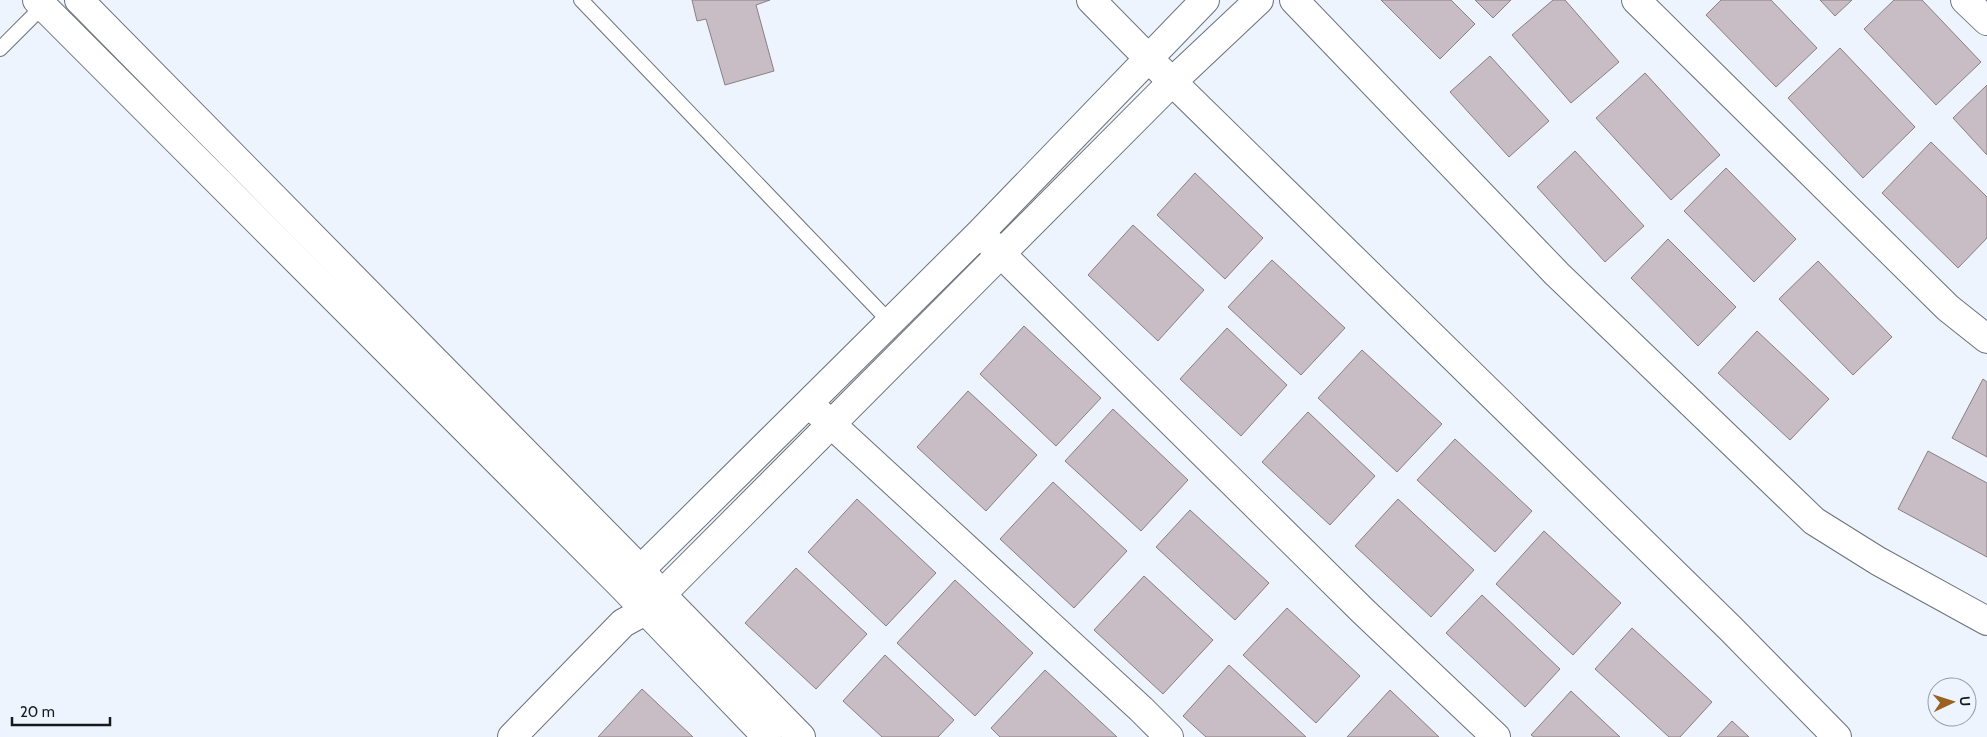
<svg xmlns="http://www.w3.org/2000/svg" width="1987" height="737" font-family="Cabin,sans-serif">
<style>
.building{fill:#c8bdc4;stroke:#897f85}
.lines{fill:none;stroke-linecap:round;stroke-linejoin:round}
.service-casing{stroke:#6b717a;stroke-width:16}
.minor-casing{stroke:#6b717a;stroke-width:30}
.service{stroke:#fff;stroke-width:14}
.minor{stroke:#fff;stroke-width:28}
</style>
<rect width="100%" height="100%" fill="#edf4fd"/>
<!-- building -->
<g class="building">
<polygon points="692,0 770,0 756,5 774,71 725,85 706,19 697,21"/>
<polygon points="1381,0 1451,0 1475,24 1440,59"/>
<polygon points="1475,0 1511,0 1493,18"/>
<polygon points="1553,0 1565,0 1619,62 1571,103 1512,35"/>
<polygon points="1721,0 1771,0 1817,48 1776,87 1706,15"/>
<polygon points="1820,0 1852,0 1835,16"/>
<polygon points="1894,0 1922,0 1981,62 1936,105 1864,29"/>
<polygon points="1840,48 1915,127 1863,178 1788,98"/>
<polygon points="1490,56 1549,121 1509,157 1450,92"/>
<polygon points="1645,73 1720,155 1671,200 1596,118"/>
<polygon points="1987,85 1987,155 1953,118"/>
<polygon points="1931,142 1987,197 1987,238 1958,268 1882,193"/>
<polygon points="1575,151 1644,226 1605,262 1537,187"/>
<polygon points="1726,168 1796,239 1754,282 1684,211"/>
<polygon points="1195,173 1263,238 1225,279 1157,215"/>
<polygon points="1133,225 1204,290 1158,341 1088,275"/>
<polygon points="1668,239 1736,307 1698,346 1631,278"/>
<polygon points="1272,260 1345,328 1301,375 1228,307"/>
<polygon points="1818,261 1892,337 1853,375 1779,299"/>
<polygon points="1024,326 1101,398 1056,446 980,374"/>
<polygon points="1227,328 1287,385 1241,436 1180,379"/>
<polygon points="1757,331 1829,399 1790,440 1718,373"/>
<polygon points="1362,350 1442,424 1397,472 1318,398"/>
<polygon points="1983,379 1987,382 1987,457 1952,438"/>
<polygon points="968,391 1037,455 986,511 917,447"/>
<polygon points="1113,409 1188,480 1141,531 1065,461"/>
<polygon points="1308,412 1375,476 1330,525 1262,462"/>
<polygon points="1455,439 1532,511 1495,552 1417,480"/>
<polygon points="1928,451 1987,483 1987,557 1898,509"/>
<polygon points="1053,482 1127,551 1074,608 1000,539"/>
<polygon points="857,499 936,573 886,626 808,552"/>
<polygon points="1398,499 1474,570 1431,617 1355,546"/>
<polygon points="1190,510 1269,583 1235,620 1156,547"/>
<polygon points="1544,531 1621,603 1573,655 1496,584"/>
<polygon points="796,568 867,634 816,689 745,623"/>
<polygon points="1144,576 1213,640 1163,694 1094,630"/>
<polygon points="955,580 1033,653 975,716 897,643"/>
<polygon points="1482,595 1560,669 1525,707 1446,633"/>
<polygon points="1287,608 1360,676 1316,723 1243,655"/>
<polygon points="1632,628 1712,702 1680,737 1669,737 1595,669"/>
<polygon points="885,655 954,720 938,737 882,737 843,701"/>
<polygon points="1229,665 1306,737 1206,737 1183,716"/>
<polygon points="1045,670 1117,737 1000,737 991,728"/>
<polygon points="642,689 693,737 598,737"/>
<polygon points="1390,690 1439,737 1347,737"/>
<polygon points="1571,691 1620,737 1534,737 1531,735"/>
<polygon points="1732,721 1749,737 1717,737"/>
</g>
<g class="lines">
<defs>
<g id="service">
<polyline points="581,0 890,322"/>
<polyline points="0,49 34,15 49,12"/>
</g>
<g id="minor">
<polyline points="37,0 623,587 767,737"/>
<polyline points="79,0 641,570 661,594 801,737"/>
<polyline points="1091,0 1148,58 1731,629 1837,737"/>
<polyline points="1294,0 1557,274 1814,521 1878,561 1987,621"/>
<polyline points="1636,0 1948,308 1987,339"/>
<polyline points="1965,0 1987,21"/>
<polyline points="988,241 1364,612 1496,737"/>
<polyline points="818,412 1141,709 1169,737"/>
<polyline points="628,582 980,233 1205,0"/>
<polyline points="512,737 623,623 645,611 1173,81 1259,0"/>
</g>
</defs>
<!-- service casing -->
<use href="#service" class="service-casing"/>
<!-- minor casing -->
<use href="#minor" class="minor-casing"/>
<!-- service -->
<use href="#service" class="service"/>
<!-- minor -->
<use href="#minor" class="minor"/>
</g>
<!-- north arrow -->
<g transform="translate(1952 702) rotate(86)"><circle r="24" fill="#edf4fd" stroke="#979ca3"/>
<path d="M0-4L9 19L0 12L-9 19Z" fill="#9b6120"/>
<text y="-8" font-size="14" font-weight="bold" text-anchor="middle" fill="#16191c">U</text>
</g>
<!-- scale -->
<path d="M12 717v8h98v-8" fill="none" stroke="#16191c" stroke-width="2.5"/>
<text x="20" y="717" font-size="15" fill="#16191c" stroke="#edf4fd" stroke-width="4" paint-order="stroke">20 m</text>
</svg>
